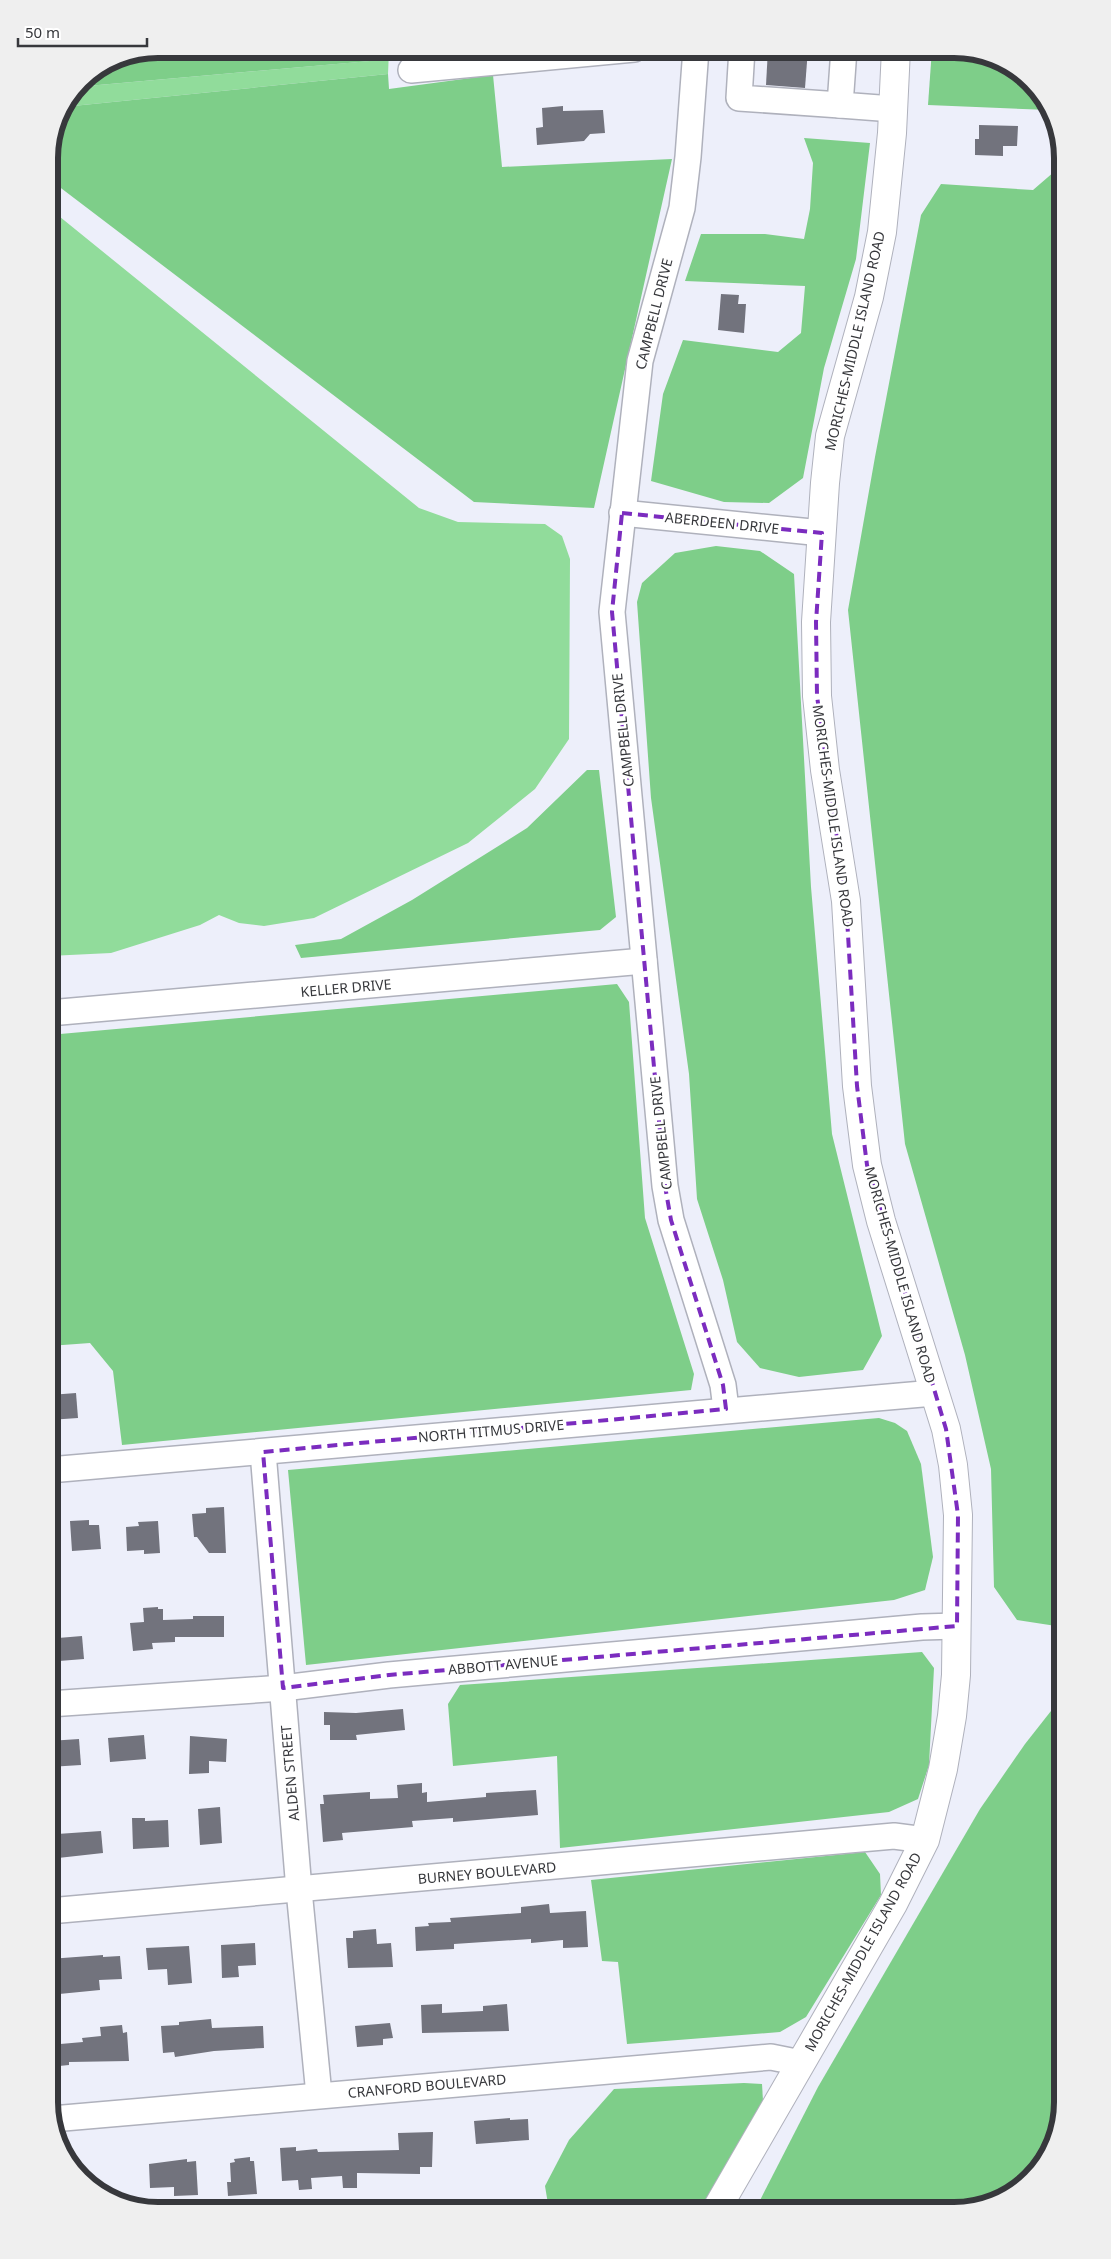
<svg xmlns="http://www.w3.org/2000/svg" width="1111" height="2259" font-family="'Noto Sans',sans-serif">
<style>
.green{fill:#91dc9b}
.forest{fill:#7ece89}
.building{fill:#72737d}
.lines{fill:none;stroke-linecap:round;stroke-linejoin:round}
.minor-casing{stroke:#afb1bc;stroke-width:28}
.major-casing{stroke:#afb1bc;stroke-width:30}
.minor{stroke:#fff;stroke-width:25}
.major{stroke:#fff;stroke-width:28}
.marked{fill:none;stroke:#7b2cbf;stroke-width:4;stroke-dasharray:10 6;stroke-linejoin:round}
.labels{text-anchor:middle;stroke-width:5;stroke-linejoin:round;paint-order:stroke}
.street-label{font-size:14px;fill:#37383c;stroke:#fff}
.rim{fill:none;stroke:#37383c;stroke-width:6}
</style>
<rect width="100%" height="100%" fill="#edeffa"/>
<!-- green -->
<g class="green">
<polygon points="389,51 388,74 63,107 76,87 381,60"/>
<polygon points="49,208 419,508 458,522 545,524 562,536 570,559 569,739 535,789 468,843 314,918 264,926 239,923 219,915 200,925 111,953 49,956"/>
</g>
<!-- forest -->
<g class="forest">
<path d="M 157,49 L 388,49 L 389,51 L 382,60 L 76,87 C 94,61 128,55 157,49 Z"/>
<polygon points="932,49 961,49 1020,71 1049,110 928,105"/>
<path d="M 388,74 L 389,89 L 493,75 L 502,167 L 672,159 L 594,508 L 474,502 L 49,179 C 49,155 49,128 63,107 Z"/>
<polygon points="804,138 870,143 856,259 824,368 803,478 769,503 724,502 651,481 663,394 683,340 778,352 801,333 805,286 685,281 701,234 765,234 804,239 810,209 813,163"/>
<polygon points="1062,165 1062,1641 1056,1626 1017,1620 994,1587 991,1469 965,1355 905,1144 848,610 875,457 921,215 941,184 1033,190"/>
<polygon points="716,546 760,551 794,574 811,887 832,1134 882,1336 863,1370 799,1377 760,1368 737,1342 723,1280 697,1199 689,1074 651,798 637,602 642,583 675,553"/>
<polygon points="587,770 599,770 616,917 600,930 301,958 295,945 341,939 412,900 527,828"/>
<polygon points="617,984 629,1002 645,1218 694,1374 691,1390 122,1445 113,1371 90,1343 49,1346 49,1035"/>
<polygon points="879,1418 895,1423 907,1431 921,1464 933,1557 925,1590 894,1600 306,1665 288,1470"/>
<polygon points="922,1652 934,1668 929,1765 918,1799 889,1812 560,1848 557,1756 453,1766 448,1704 460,1685"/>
<polygon points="1062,1697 1062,2102 1044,2162 995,2202 954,2210 755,2210 818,2087 980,1809 1025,1744"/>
<polygon points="865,1852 880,1874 881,1895 806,2017 780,2032 627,2044 618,1962 602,1961 591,1880"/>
<polygon points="744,2083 762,2084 763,2101 701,2210 549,2210 545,2186 569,2140 614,2089"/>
</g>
<!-- building -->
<g class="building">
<polygon points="768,49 808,49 805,88 766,85"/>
<polygon points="563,106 563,111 603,110 605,133 590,134 584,141 537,145 536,128 543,127 542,108"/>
<polygon points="979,125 1018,126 1017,146 1003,146 1003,156 975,155 975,139 979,139"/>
<polygon points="721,294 739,295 738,304 746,304 744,333 718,330"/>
<polygon points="76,1393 78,1418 49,1420 50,1395"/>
<polygon points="224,1507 226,1553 209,1553 197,1537 194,1537 192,1514 206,1513 206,1508"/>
<polygon points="89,1520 89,1525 99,1525 101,1549 72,1551 70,1521"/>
<polygon points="158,1521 160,1553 144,1554 144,1550 127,1551 126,1527 139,1526 138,1522"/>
<polygon points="158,1607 158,1609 163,1609 163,1620 193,1619 193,1616 224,1616 224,1637 175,1637 175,1642 152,1643 153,1649 133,1651 130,1623 144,1622 143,1608"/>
<polygon points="82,1636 84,1659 59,1661 58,1638"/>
<polygon points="403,1709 405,1730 356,1735 357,1740 330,1740 330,1725 324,1725 324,1712 356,1713"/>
<polygon points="144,1735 146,1759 110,1762 108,1738"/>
<polygon points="190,1736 227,1739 226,1762 209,1761 209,1773 189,1774"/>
<polygon points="79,1739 81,1765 49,1767 49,1741"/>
<polygon points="422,1783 422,1793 427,1792 427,1802 486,1797 486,1793 536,1790 538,1815 453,1822 453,1818 412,1821 413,1827 342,1833 343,1840 323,1842 320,1804 324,1804 323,1795 370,1792 370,1799 398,1798 397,1785"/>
<polygon points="220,1807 222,1843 200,1845 198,1809"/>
<polygon points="132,1818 145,1818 145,1821 168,1820 169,1847 133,1849"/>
<polygon points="101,1831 103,1853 58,1858 57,1834"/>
<polygon points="549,1904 550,1913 586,1911 588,1947 563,1948 563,1940 531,1943 531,1939 454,1944 454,1949 416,1951 415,1927 429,1926 428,1923 451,1922 450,1918 521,1913 521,1907"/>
<polygon points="376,1929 377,1944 391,1943 393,1967 348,1968 346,1938 353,1938 353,1931"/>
<polygon points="255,1943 256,1965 238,1966 239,1977 222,1978 221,1945"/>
<polygon points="189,1946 192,1983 168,1985 167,1969 148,1970 146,1948"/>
<polygon points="103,1955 103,1957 120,1956 122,1979 99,1980 100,1990 49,1995 49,1959"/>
<polygon points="442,2004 442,2013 483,2011 483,2006 507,2004 509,2031 422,2033 421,2005"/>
<polygon points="211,2019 212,2028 263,2026 264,2048 214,2051 175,2057 174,2052 163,2053 161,2026 179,2025 179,2022"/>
<polygon points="390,2023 393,2038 383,2039 383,2045 357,2047 355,2026"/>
<polygon points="122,2025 123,2033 127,2032 129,2061 69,2062 69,2065 49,2067 49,2045 83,2042 82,2038 101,2036 100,2027"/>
<polygon points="510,2118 510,2120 528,2119 529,2140 476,2144 474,2121"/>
<polygon points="433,2132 432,2167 420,2167 420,2174 357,2173 357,2188 343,2188 342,2176 311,2178 312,2189 299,2190 298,2180 282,2181 280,2148 296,2147 296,2151 317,2149 318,2152 399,2150 398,2133"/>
<polygon points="250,2157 250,2161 254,2161 257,2194 228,2196 227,2182 231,2182 230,2163 235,2162 234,2159"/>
<polygon points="187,2159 187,2162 196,2161 198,2195 174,2196 174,2187 150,2188 149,2164"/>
</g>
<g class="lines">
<defs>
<g id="minor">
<polyline points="696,49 688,157 682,208 640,361 612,612 665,1186 671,1220 723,1385 726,1409"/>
<polyline points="742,49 739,98 840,105"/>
<polyline points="844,49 840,105 893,109"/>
<polyline points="411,70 634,49"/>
<polyline points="622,513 822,533"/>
<polyline points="49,1013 644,961"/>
<polyline points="263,1452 299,1890 319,2095"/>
<polyline points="49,1470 934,1393"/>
<polyline points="49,1704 283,1688 389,1675 922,1627 957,1626"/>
<polyline points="49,1911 894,1836 925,1840"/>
<polyline points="52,2119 771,2057 801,2063"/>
</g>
<polyline id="major" points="716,2210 893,1904 925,1840 943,1769 952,1716 956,1675 958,1515 953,1465 946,1429 881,1221 867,1165 857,1086 846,901 825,770 817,696 816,622 825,483 830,436 869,297 882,232 892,133 896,49"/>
</defs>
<!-- minor casing -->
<use href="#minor" class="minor-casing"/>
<!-- major casing -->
<use href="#major" class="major-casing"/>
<!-- minor -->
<use href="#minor" class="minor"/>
<!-- major -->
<use href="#major" class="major"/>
</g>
<!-- marked area -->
<path class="marked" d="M 622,513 L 822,533 L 816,622 L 817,696 L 846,901 L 857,1086 L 867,1165 L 946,1429 L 958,1515 L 957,1626 L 389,1675 L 283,1688 L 263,1452 L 726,1409 L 723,1385 L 671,1220 L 665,1186 L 612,612 Z"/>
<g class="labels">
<!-- street labels -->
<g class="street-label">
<text transform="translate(654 314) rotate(-76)" y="5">CAMPBELL DRIVE</text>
<text transform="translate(855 341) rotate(-77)" y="5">MORICHES-MIDDLE ISLAND ROAD</text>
<text transform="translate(722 523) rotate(6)" y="5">ABERDEEN DRIVE</text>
<text transform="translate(623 730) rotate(-96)" y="5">CAMPBELL DRIVE</text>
<text transform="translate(833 816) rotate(82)" y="5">MORICHES-MIDDLE ISLAND ROAD</text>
<text transform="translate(346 988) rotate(-5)" y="5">KELLER DRIVE</text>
<text transform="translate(661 1133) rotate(-96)" y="5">CAMPBELL DRIVE</text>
<text transform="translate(900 1275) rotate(74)" y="5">MORICHES-MIDDLE ISLAND ROAD</text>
<text transform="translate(491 1431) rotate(-5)" y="5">NORTH TITMUS DRIVE</text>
<text transform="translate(503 1665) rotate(-5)" y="5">ABBOTT AVENUE</text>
<text transform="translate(290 1773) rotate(-95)" y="5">ALDEN STREET</text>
<text transform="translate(487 1873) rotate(-5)" y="5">BURNEY BOULEVARD</text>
<text transform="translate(863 1952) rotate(-61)" y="5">MORICHES-MIDDLE ISLAND ROAD</text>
<text transform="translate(427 2086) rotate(-5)" y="5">CRANFORD BOULEVARD</text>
</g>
</g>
<!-- crop -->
<path d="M0 0H1111V2259H0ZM158 58H954A100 100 0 0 1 1054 158V2102A100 100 0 0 1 954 2202H158A100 100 0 0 1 58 2102V158A100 100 0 0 1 158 58Z" fill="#efefef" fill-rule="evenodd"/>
<path class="rim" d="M158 58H954A100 100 0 0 1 1054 158V2102A100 100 0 0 1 954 2202H158A100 100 0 0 1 58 2102V158A100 100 0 0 1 158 58Z"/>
<!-- scale -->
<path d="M18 38v8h129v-8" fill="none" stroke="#37383c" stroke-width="2.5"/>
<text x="25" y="38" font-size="15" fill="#37383c" stroke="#ffffff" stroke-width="4" paint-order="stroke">50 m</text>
</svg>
